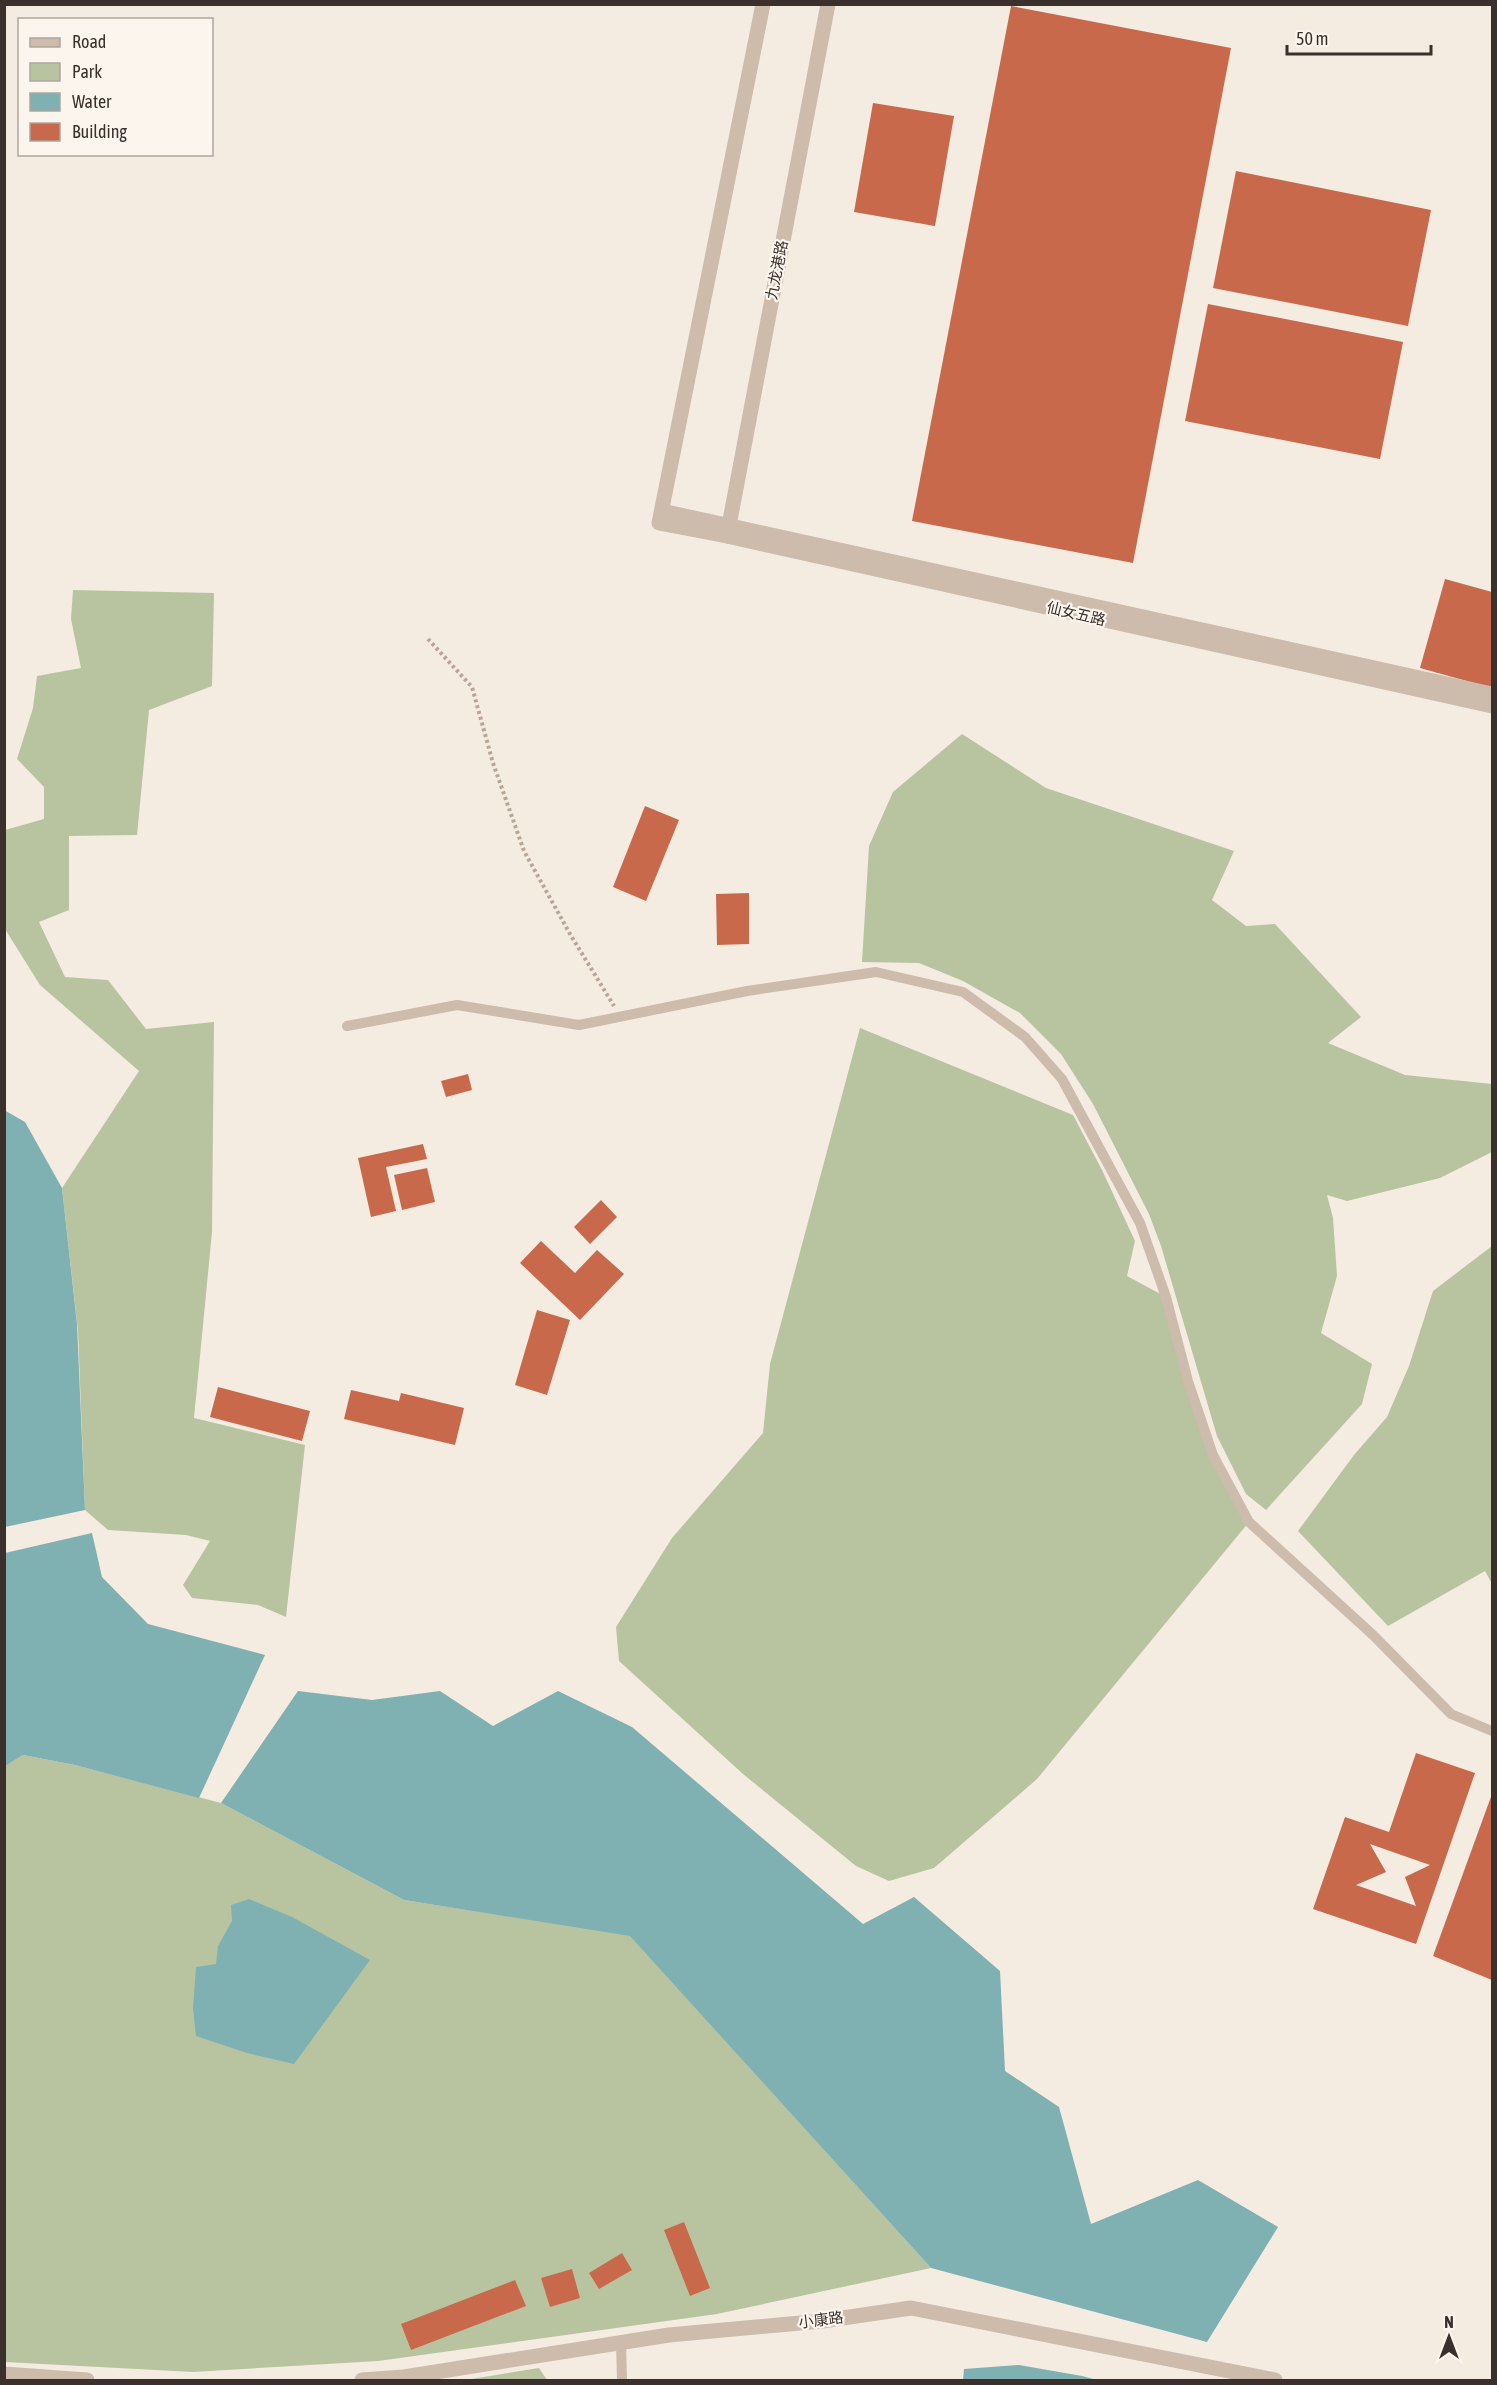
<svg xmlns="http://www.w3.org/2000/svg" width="1497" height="2385" font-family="'Asap Condensed','Noto Sans SC',sans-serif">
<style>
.green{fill:#b8c4a0}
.water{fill:#7fb0b2}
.building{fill:#c8694b;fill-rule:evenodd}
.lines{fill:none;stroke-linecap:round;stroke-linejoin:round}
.path{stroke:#b9a596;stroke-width:4;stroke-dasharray:3 3;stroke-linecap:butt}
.service{stroke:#cdbbac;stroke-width:10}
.minor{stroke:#cdbbac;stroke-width:15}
.tertiary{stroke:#cdbbac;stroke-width:15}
.labels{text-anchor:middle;stroke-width:4.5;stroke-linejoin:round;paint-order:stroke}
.street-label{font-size:15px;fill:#3b302b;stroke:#fbf5ee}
</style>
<rect width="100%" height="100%" fill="#f4ebe1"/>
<!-- green -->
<g class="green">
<polygon points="73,590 214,593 212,686 149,710 137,835 69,836 69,910 39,922 65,977 108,980 146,1029 214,1022 212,1232 194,1418 305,1445 286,1617 258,1605 192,1598 183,1585 210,1541 186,1535 108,1530 85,1510 78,1331 62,1188 139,1071 40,985 5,929 5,830 44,819 44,787 17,759 33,708 37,676 81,668 71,619"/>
<polygon points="962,734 1046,788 1234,851 1212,900 1246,926 1275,924 1361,1017 1328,1043 1405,1075 1492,1084 1492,1152 1440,1178 1347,1201 1327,1195 1333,1218 1337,1276 1321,1333 1372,1364 1362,1404 1266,1510 1246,1494 1217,1436 1161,1246 1149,1214 1093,1104 1061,1054 1020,1013 963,981 919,963 862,962 869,846 893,792"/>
<polygon points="860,1028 1073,1115 1102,1170 1135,1241 1127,1276 1166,1297 1213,1455 1249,1522 1037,1779 934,1868 889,1881 856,1866 743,1774 619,1661 616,1627 672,1538 763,1433 770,1364"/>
<polygon points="1492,1246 1492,1584 1485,1571 1388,1626 1298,1531 1354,1455 1387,1417 1409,1366 1433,1291"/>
<polygon points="23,1755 75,1765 221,1803 404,1900 630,1935 931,2268 717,2314 378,2361 193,2372 5,2362 4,1766"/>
<polygon points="539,2368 547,2380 465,2380"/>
</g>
<!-- water -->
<g class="water">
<polygon points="4,1110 25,1122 62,1188 77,1324 85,1510 5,1527"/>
<polygon points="92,1533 102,1577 148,1624 265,1655 199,1798 75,1765 23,1755 5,1766 5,1553"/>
<polygon points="298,1691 372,1700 440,1691 493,1726 558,1691 632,1727 863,1924 914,1897 1000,1971 1005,2071 1059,2107 1091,2224 1198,2180 1278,2227 1207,2342 931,2268 630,1936 404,1900 221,1803"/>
<polygon points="249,1899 292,1917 370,1960 294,2064 247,2053 196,2036 193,2008 196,1967 216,1964 218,1946 232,1921 231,1905"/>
<polygon points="1019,2365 1082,2376 1097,2380 963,2380 964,2369"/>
</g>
<!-- building -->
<g class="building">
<polygon points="1011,6 1231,48 1133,563 912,521"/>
<polygon points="873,103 954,116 935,226 854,212"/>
<polygon points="1236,171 1431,210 1408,326 1213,288"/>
<polygon points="1208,304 1403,342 1380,459 1185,421"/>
<polygon points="1445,579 1492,592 1492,688 1420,668"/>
<polygon points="645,806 679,820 646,901 613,887"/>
<polygon points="749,893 749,944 717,945 716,894"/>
<polygon points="468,1074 472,1090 446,1097 441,1081"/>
<polygon points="423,1144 427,1159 386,1167 396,1211 371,1217 358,1158"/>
<polygon points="427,1168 435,1202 402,1210 394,1175"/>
<polygon points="601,1200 617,1217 590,1244 574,1227"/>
<polygon points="541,1241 575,1273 597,1250 624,1274 580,1320 520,1263"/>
<polygon points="537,1310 570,1320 547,1395 515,1385"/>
<polygon points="218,1387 310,1411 302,1441 210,1417"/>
<polygon points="351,1390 399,1401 401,1393 464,1408 455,1445 344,1419"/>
<path d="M 1416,1753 L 1475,1773 L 1416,1944 L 1313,1909 L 1345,1817 L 1389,1832 ZM 1370,1844 L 1430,1865 L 1405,1877 L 1416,1906 L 1356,1885 L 1386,1872 Z"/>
<polygon points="1492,1794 1492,1980 1433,1956"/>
<polygon points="684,2222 710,2288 690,2296 664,2230"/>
<polygon points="622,2253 632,2270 599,2289 589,2273"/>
<polygon points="572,2269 580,2298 550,2307 541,2278"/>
<polygon points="515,2280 526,2306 411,2350 401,2324"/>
</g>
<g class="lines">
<!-- path -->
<polyline class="path" points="428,639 472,687 493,763 524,851 570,934 614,1006"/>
<!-- service -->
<g class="service">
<polyline points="347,1026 457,1005 579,1025 747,991 876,972 963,992 1025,1037 1062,1079 1140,1223 1166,1297 1188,1381 1213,1455 1249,1522 1373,1635 1451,1714 1492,1731"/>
<polyline points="621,2343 622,2380"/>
</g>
<!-- minor -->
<g class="minor">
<polyline points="4,2374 87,2380"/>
<polyline points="362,2380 404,2377 669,2335 822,2321 911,2308 1275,2380"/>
</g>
<!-- tertiary -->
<g class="tertiary">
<polyline points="763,4 659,523 727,536 1492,706"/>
<polyline points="662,511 1492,694"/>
<polyline points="727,536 828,4"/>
</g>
</g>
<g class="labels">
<!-- street labels -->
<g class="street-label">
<text transform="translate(777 270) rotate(-79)" y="5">九龙港路</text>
<text transform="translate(1076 614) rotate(13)" y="5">仙女五路</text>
<text transform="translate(821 2320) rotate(-7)" y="5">小康路</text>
</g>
</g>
<!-- border -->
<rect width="1497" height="2385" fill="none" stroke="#3b302b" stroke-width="12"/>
<!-- legend -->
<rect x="18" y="18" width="195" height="138" fill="#fbf5ee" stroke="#aea6a0" stroke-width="1.5"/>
<rect x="30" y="38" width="30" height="9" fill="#cdbbac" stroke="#aea6a0" stroke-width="1.5"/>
<text x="72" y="48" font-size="18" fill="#3b302b">Road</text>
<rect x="30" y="63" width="30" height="18" fill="#b8c4a0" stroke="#aea6a0" stroke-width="1.5"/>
<text x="72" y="78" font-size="18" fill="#3b302b">Park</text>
<rect x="30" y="93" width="30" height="18" fill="#7fb0b2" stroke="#aea6a0" stroke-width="1.5"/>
<text x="72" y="108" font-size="18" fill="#3b302b">Water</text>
<rect x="30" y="123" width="30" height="18" fill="#c8694b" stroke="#aea6a0" stroke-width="1.5"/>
<text x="72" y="138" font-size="18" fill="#3b302b">Building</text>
<!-- north arrow -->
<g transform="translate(1449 2337)" stroke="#fbf5ee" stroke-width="4.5" paint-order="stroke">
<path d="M0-4.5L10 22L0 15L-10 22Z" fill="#3b302b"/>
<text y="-9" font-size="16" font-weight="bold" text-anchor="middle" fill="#3b302b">N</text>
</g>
<!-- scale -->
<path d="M1287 45v9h144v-9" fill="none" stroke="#3b302b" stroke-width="3"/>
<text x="1296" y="45" font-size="18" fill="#3b302b" stroke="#fbf5ee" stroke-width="4.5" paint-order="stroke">50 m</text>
</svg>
